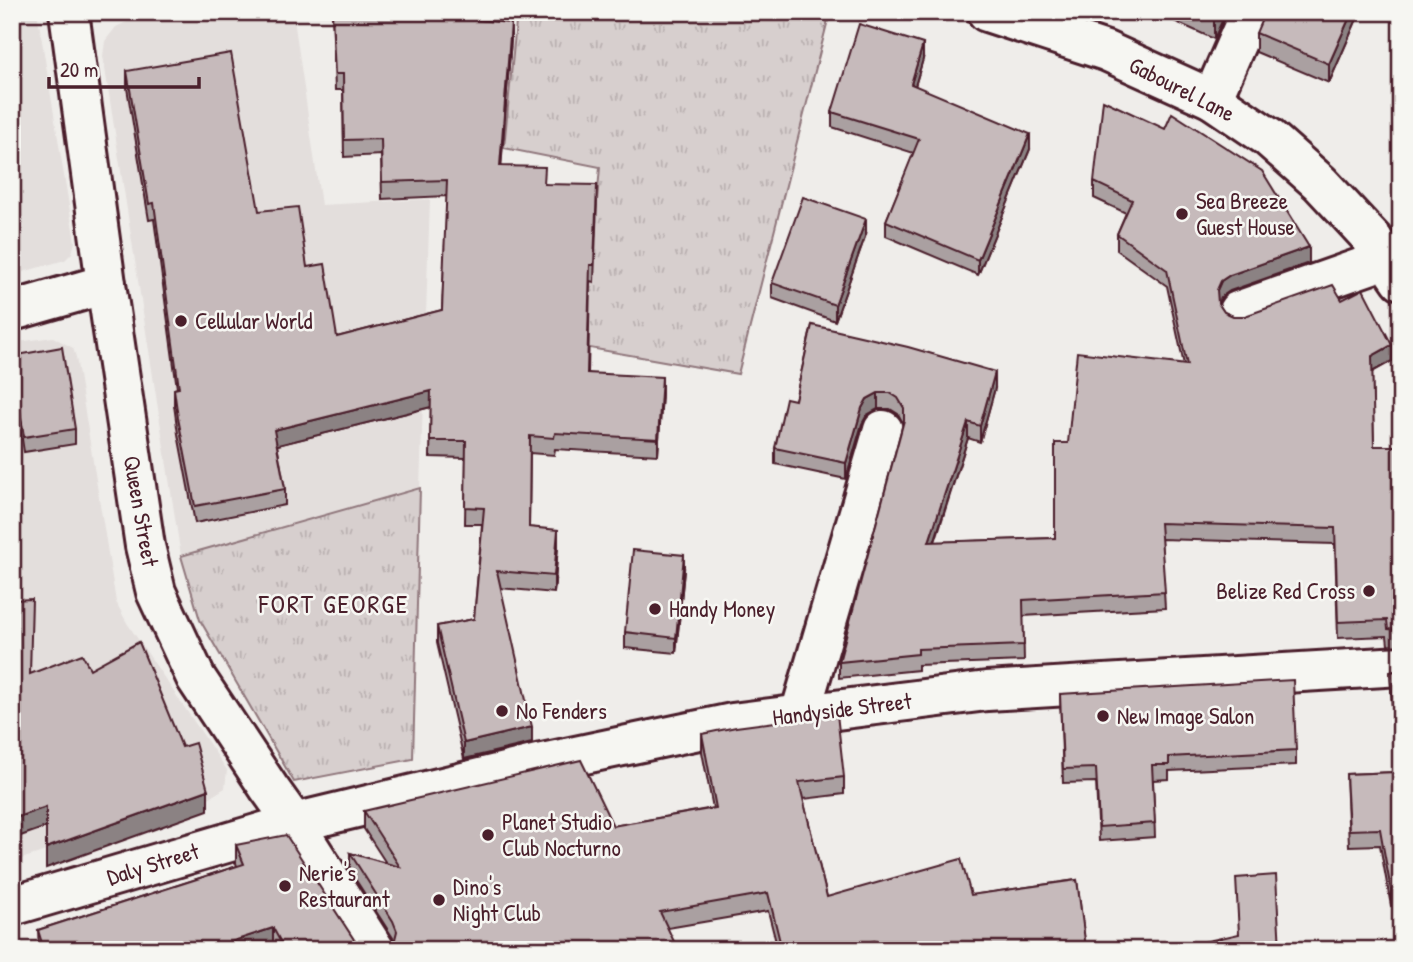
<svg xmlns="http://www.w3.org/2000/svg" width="1413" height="962" font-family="'Patrick Hand',sans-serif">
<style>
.built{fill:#e3dedc}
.grass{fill:url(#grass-tufts);stroke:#90777c;stroke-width:2}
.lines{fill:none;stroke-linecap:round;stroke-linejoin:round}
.minor-casing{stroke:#4a1f2b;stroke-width:44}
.minor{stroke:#f6f6f2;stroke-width:38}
.wall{fill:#aaa0a1;stroke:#4a1f2b;stroke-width:2}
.shaded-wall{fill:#8b8283;stroke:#4a1f2b;stroke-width:2}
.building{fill:#c6babb;stroke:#4a1f2b;stroke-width:2}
.poi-dot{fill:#4a1f2b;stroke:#f6f6f2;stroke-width:2.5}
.labels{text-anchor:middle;stroke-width:5;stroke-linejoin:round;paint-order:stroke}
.street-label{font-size:23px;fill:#4a1f2b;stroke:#f6f6f2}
.poi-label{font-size:23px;fill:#4a1f2b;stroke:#f6f6f2;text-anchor:start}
.quarter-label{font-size:26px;letter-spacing:2px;fill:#4a1f2b;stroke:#f6f6f2}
</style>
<defs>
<pattern id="grass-tufts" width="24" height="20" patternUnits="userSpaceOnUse" patternTransform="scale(1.75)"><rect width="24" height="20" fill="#d7cfce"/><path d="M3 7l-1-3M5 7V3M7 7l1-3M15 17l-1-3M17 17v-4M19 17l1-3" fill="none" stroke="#bab1b1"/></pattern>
</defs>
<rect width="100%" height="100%" fill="#efedea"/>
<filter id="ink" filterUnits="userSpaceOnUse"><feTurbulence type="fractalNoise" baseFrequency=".0143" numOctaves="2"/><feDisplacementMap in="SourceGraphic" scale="14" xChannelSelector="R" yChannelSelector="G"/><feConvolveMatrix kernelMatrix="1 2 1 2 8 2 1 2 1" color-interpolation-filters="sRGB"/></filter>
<g filter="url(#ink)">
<!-- built -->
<g class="built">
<polygon points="12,12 36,12 38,17 75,242 72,253 65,260 12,275"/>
<polygon points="164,12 293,12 321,205 430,199 420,488 181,556 103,56 105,41 116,27 135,18"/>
<polygon points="53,337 73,348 76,357 116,602 127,623 227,770 225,788 209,798 12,862 12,343"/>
</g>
<!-- grass -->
<g class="grass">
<polygon points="517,12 830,12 738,374 584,347 600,167 504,148"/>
<polygon points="420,488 413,759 294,782 200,620 181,556"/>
</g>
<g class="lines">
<defs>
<g id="minor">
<polyline points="69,12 106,284 145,546 156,592 196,678 269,788 294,823 375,950"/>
<polyline points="987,12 1106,51 1212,99 1268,137 1320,183 1374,241 1401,280"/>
<polyline points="1212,99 1250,12"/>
<polyline points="12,311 106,284"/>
<polyline points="1238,311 1386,259"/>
<polyline points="800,714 883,430"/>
<polyline points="12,906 294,823 542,763 732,723 987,691 1401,666"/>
</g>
</defs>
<!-- minor casing -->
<use href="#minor" class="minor-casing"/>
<!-- minor -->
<use href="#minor" class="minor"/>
</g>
<!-- wall -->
<g class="wall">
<polygon points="332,12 430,12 431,16 511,39 501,166 545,184 597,201 594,282 590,281 588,373 662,393 658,455 555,449 554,455 530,453 529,527 558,546 554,593 500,588 532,743 464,759 437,643 437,626 474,619 482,524 465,524 466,458 430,457 431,407 277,445 285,489 285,505 195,523 178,434 174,405 174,389 177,388 154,219 149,220 127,88 127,71 259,211 307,267 337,337 442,310 447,196 382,199 381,155 344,157 343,90 335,90"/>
<polygon points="1154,12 1226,12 1214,39"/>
<polygon points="1360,12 1329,83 1256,52 1256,33"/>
<polygon points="923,59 915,86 1030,149 978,275 886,236 886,221 914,153 832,127 832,112"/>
<polygon points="1094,182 1309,263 1230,291 1221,297 1218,303 1224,312 1233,316 1245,316 1342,300 1392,361 1372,372 1374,446 1401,446 1401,646 1388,645 1387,636 1338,638 1335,544 1161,539 1165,608 1023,616 1024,661 918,665 918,670 839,678 839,662 903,423 898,414 890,409 878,409 867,415 862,424 846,479 775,464 775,448 795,400 812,325 995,388 980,442 968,438 935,542 1055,538 1068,443 1184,365 1167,286 1117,250 1117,234 1126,213 1094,198"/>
<polygon points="866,234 835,321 772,298 772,283"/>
<polygon points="12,356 75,429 75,444 24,452 12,376"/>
<polygon points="12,415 17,511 17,531 12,532"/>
<polygon points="684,570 676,653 625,648 625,632"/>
<polygon points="1401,670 1391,906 1380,845 1349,846 1346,774 1396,772 1390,672"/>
<polygon points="1060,694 1296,750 1296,765 1169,771 1169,779 1153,780 1155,837 1099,841 1096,782 1063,783"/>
<polygon points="702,734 844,777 844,794 803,799 827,897 971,895 1077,880 1086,950 778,950 768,911 668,928 394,943 393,938 350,871 350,853 386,863 364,829 364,811 613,826 713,808 702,752"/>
<polygon points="236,845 363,950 275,950 273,946 260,950 39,950 38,930 237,866 236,863"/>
</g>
<!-- shaded-wall -->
<g class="shaded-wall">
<polygon points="1218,12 1226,12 1214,39 1214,20"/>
<polygon points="1352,12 1360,12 1329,83 1329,64"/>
<polygon points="511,23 511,39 500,182 500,166"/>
<polygon points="923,44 923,59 911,99 911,84"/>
<polygon points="1030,134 1030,149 978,275 978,260"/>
<polygon points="866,219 866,234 835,321 835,305"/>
<polygon points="1309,247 1309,263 1230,291 1221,297 1217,306 1217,290 1221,281 1230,275"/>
<polygon points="1392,345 1392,361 1372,372 1372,356"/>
<polygon points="995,372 995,388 980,442 980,426"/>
<polygon points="662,377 662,393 658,455 658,439"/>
<polygon points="431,391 431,407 274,446 274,430"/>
<polygon points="878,393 878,409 867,415 862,424 846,479 846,463 862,408 867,399"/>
<polygon points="968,422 968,438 929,558 929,542"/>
<polygon points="558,530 558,546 554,593 554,576"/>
<polygon points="684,555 684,570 676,653 676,638"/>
<polygon points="532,727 532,743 464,759 464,743"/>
<polygon points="208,790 208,810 46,868 46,848"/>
<polygon points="46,807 46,827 12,839 12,819"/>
<polygon points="1401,888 1401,904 1391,906 1391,890"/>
<polygon points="273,928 273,946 260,950 206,950"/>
<polygon points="874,941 874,950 839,950"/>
</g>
<!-- building -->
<g class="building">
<polygon points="332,12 430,12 431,16 511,23 500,166 545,167 544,184 597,185 594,265 590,265 587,373 662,377 658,439 555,433 554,438 530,436 529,527 558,530 554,576 497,571 532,727 464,743 437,626 474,619 484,508 465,507 466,441 430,441 431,391 274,430 285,489 195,506 178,418 174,389 179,388 154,203 149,204 127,71 231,53 259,211 298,207 307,267 325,264 337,337 442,310 447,180 382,182 381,139 344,140 343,74 335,74"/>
<polygon points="1198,12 1218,12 1214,20"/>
<polygon points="1265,12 1352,12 1329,64 1256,33"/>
<polygon points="859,24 923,44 911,84 1030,134 978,260 886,221 919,139 832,112"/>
<polygon points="1103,100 1165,129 1172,113 1262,171 1309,247 1230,275 1221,281 1217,290 1218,303 1224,312 1233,316 1245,316 1333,285 1342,300 1363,289 1392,345 1372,356 1374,446 1401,446 1401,630 1388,629 1387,620 1338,622 1335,528 1160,523 1165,592 1023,600 1024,645 918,649 918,654 839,662 904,420 904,408 898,398 890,393 878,393 867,399 862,408 846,463 775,448 786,398 795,400 812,325 908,347 995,372 980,426 968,422 929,542 1055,538 1055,443 1068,443 1077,352 1187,365 1167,270 1117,234 1132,200 1094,182"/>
<polygon points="803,197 866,219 835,305 772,283"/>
<polygon points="62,347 75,429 24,437 12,356"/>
<polygon points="15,414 17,511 12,512 12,415"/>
<polygon points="633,550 684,555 676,638 625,632"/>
<polygon points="32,599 30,674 82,654 90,669 139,642 182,747 195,743 208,790 46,848 46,807 12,819 12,600"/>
<polygon points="1401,670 1401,888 1391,890 1380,829 1349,830 1346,774 1397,772 1390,672"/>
<polygon points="1293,680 1296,750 1169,757 1169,765 1152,765 1155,823 1099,827 1096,768 1063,769 1060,694"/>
<polygon points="837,714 844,777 799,782 827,897 961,859 971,895 1077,880 1086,948 1075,950 880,950 874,941 839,950 782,950 768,893 660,912 678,950 388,950 394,943 397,931 393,921 350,853 400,867 364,811 581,760 613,826 716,808 702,734 736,727"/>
<polygon points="286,835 357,944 363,950 285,950 273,928 206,950 44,950 38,930 244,864 236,845"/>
<polygon points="1276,875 1280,950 1168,950 1239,934 1236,878"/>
</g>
</g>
<!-- markers -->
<g class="poi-dot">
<circle cx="1182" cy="214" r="7"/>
<circle cx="181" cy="321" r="7"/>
<circle cx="1369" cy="591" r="7"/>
<circle cx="655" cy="609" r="7"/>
<circle cx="502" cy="711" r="7"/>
<circle cx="1103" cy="716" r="7"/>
<circle cx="488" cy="835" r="7"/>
<circle cx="285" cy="886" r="7"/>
<circle cx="439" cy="900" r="7"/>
</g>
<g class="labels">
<!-- street labels -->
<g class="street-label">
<text transform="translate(1182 89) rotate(27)" y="8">Gabourel Lane</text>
<text transform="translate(141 511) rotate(80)" y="8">Queen Street</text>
<text transform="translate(842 709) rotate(-7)" y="8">Handyside Street</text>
<text transform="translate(153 864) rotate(-17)" y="8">Daly Street</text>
</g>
<!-- poi labels -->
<g class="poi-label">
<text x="1196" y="209">Sea Breeze<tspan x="1196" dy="26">Guest House</tspan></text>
<text x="195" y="329">Cellular World</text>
<text x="1355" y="599" text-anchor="end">Belize Red Cross</text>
<text x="669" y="617">Handy Money</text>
<text x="516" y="719">No Fenders</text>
<text x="1117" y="724">New Image Salon</text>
<text x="502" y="830">Planet Studio<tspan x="502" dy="26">Club Nocturno</tspan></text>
<text x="299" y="881">Nerie's<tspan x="299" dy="26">Restaurant</tspan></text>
<text x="453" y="895">Dino's<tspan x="453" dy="26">Night Club</tspan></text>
</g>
<!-- quarter labels -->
<g class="quarter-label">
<text x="334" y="613">FORT GEORGE</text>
</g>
</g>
<!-- margin -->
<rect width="1413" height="962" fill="none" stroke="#f6f6f2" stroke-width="42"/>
<rect x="21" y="21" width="1371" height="920" fill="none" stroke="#4a1f2b" stroke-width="2.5" filter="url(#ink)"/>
<!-- scale -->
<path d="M49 77v10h150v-10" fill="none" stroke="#4a1f2b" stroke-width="3.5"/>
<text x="60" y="77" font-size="21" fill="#4a1f2b" stroke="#f6f6f2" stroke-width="5" paint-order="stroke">20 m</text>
</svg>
